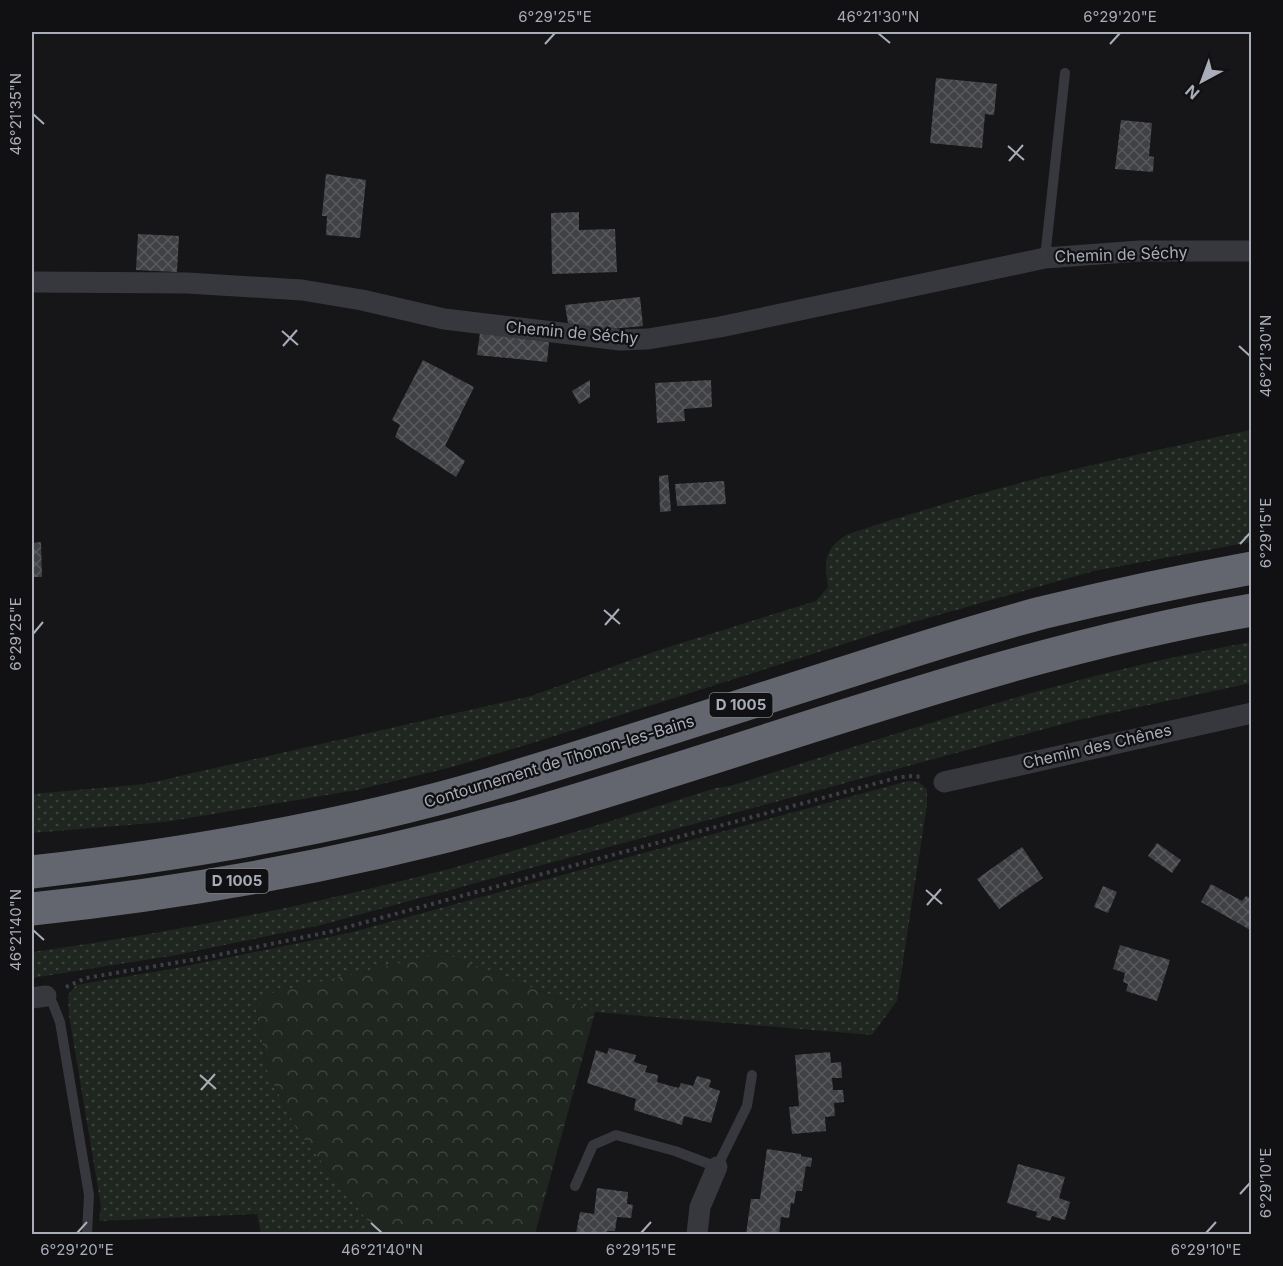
<svg xmlns="http://www.w3.org/2000/svg" width="1283" height="1266" font-family="Inter,sans-serif">
<style>
.grass{fill:url(#grass-dots)}
.forest{fill:url(#forest-crowns)}
.building{fill:url(#building-cross-hatch)}
.lines{fill:none;stroke-linecap:round;stroke-linejoin:round}
.path{stroke:#3d3f44;stroke-width:4;stroke-dasharray:3 4.5;stroke-linecap:butt}
.lane{stroke:#37383d;stroke-width:10}
.street{stroke:#37383d;stroke-width:21}
.highway{stroke:#63666e;stroke-width:33}
.ticks{fill:none;stroke:#a8adb8;stroke-width:2}
.labels{text-anchor:middle;stroke-width:4.5;stroke-linejoin:round;paint-order:stroke}
.shield{fill:#111113;stroke:#7b7e86;stroke-width:1.5}
.shield-label{font-size:15px;font-weight:bold;fill:#a8adb8}
.street-label{font-size:16px;fill:#a8adb8;stroke:#111113}
.neatline{fill:none;stroke:#a8adb8;stroke-width:2}
.ticks-label{font-size:15px;text-anchor:middle;fill:#a8adb8}
</style>
<defs>
<pattern id="grass-dots" width="8" height="8" patternUnits="userSpaceOnUse" patternTransform="scale(1.5)"><rect width="8" height="8" fill="#1e261f"/><path d="M2 2h.1M6 6h.1" fill="none" stroke="#3c433d" stroke-width="1.8" stroke-linecap="round"/></pattern>
<pattern id="forest-crowns" width="20" height="18" patternUnits="userSpaceOnUse" patternTransform="scale(1.5)"><rect width="20" height="18" fill="#1e261f"/><path d="M2 6a3 3 0 1 1 6 0M12 15a3 3 0 1 1 6 0" fill="none" stroke="#3c433d"/></pattern>
<pattern id="building-cross-hatch" width="8" height="8" patternUnits="userSpaceOnUse" patternTransform="scale(1.5)"><rect width="8" height="8" fill="#404145"/><path d="M0 0l8 8M0 8l8-8" fill="none" stroke="#595a5e"/></pattern>
</defs>
<rect width="100%" height="100%" fill="#161618"/>
<!-- grass -->
<g class="grass">
<path d="M 1251,430 L 1251,542 L 1094,571 L 910,623 L 545,739 L 452,767 L 357,790 L 165,822 L 32,833 L 32,794 L 145,784 L 531,696 L 659,650 L 816,601 L 828,587 C 824,561 824,550 846,535 C 978,490 1115,458 1251,430 Z"/>
<path d="M 1251,642 L 1251,683 L 1074,721 L 321,925 L 176,955 L 32,978 L 32,952 C 153,935 274,913 393,883 C 502,857 609,821 716,788 L 730,786 C 902,732 1074,673 1251,642 Z"/>
<polygon points="908,781 919,782 927,789 927,804 897,1001 872,1035 595,1012 443,953 256,1009 268,1073 297,1130 378,1234 261,1234 257,1214 99,1221 101,1206 69,1015 68,995 76,985 171,969 349,933"/>
</g>
<!-- forest -->
<polygon class="forest" points="443,953 595,1012 535,1234 378,1234 297,1130 268,1073 256,1009 271,993"/>
<!-- building -->
<g class="building">
<polygon points="936,78 997,84 994,115 985,114 982,148 930,143"/>
<polygon points="1121,120 1152,123 1149,156 1154,157 1153,172 1115,169"/>
<polygon points="326,174 366,180 360,238 326,235 327,216 322,216"/>
<polygon points="579,212 579,230 615,229 617,272 552,274 551,213"/>
<polygon points="138,234 179,236 177,272 136,270"/>
<polygon points="640,297 643,326 600,330 573,326 568,323 565,305"/>
<polygon points="480,333 549,342 547,362 477,355"/>
<polygon points="423,360 474,387 445,446 465,461 456,477 395,437 400,425 392,420"/>
<polygon points="590,380 590,397 579,404 572,391"/>
<polygon points="711,380 712,407 684,409 685,421 657,423 655,383"/>
<polygon points="668,475 671,511 660,512 659,476"/>
<polygon points="724,481 726,504 677,506 675,484"/>
<polygon points="41,542 42,577 32,577 32,543"/>
<polygon points="1157,843 1181,860 1172,873 1148,856"/>
<polygon points="1022,847 1043,878 999,909 977,879"/>
<polygon points="1211,884 1242,901 1246,896 1252,899 1252,931 1201,902"/>
<polygon points="1103,886 1117,892 1108,913 1094,907"/>
<polygon points="1120,945 1170,960 1157,1001 1126,991 1128,984 1123,982 1125,973 1113,969"/>
<polygon points="609,1048 636,1055 634,1062 647,1066 645,1072 658,1075 657,1082 667,1085 679,1088 681,1083 693,1086 697,1076 711,1080 709,1087 720,1091 711,1123 684,1116 682,1125 634,1110 636,1099 587,1083 596,1050 607,1054"/>
<polygon points="830,1052 831,1063 841,1062 842,1078 832,1078 833,1090 843,1090 844,1102 834,1103 835,1116 825,1117 826,1131 792,1134 789,1107 799,1106 795,1055"/>
<polygon points="767,1149 801,1154 801,1156 812,1158 811,1167 806,1166 802,1191 796,1191 794,1204 791,1203 789,1218 781,1217 779,1234 746,1234 751,1199 760,1199"/>
<polygon points="1018,1164 1065,1177 1059,1198 1070,1202 1065,1220 1052,1216 1050,1221 1036,1217 1037,1212 1007,1203"/>
<polygon points="597,1188 628,1192 627,1204 633,1205 631,1218 617,1217 615,1231 607,1231 607,1234 576,1234 580,1212 594,1214"/>
</g>
<g class="lines">
<!-- path -->
<polyline class="path" points="66,987 86,978 203,958 329,932 896,778 909,776 922,777"/>
<!-- lane -->
<g class="lane">
<polyline points="1045,258 1065,73"/>
<polyline points="46,996 53,1004 60,1022 89,1195 87,1234"/>
<polyline points="575,1186 593,1145 616,1135 675,1151 717,1167 747,1106 752,1075"/>
</g>
<!-- street -->
<g class="street">
<polyline points="32,282 187,283 302,290 362,300 444,319 620,340 648,339 720,327 1045,258 1140,251 1252,251"/>
<polyline points="944,782 1252,713"/>
<polyline points="32,998 46,996"/>
<polyline points="697,1234 700,1207 717,1167"/>
</g>
<!-- highway -->
<g class="highway">
<path d="M 32,872 C 186,854 342,828 491,784 C 612,748 733,708 853,670 C 915,650 978,630 1041,613 C 1111,596 1181,581 1252,568"/>
<path d="M 32,909 C 203,891 374,859 540,811 C 777,742 1008,652 1252,610"/>
</g>
</g>
<!-- ticks -->
<path class="ticks" d="M 878,33 L 890,43M 545,44 L 555,33M 1110,44 L 1120,33M 33,114 L 44,124M 1008,146 L 1024,160M 1009,161 L 1023,145M 282,331 L 298,345M 283,346 L 297,330M 1239,346 L 1250,356M 1240,544 L 1250,533M 604,610 L 620,624M 605,625 L 619,609M 33,634 L 43,622M 926,890 L 942,904M 927,905 L 941,889M 33,930 L 44,940M 200,1075 L 216,1089M 201,1090 L 215,1074M 1240,1194 L 1250,1183M 371,1223 L 382,1233M 77,1233 L 87,1222M 641,1233 L 651,1222M 1206,1233 L 1216,1222"/>
<g class="labels">
<!-- shield labels -->
<g class="shield">
<rect x="709.5" y="693" width="63" height="24" rx="4.5"/>
<rect x="205.5" y="869" width="63" height="24" rx="4.5"/>
</g>
<g class="shield-label">
<text x="741" y="710">D 1005</text>
<text x="237" y="886">D 1005</text>
</g>
<!-- street labels -->
<g class="street-label">
<text transform="translate(1121 254) rotate(-2)" y="6">Chemin de Séchy</text>
<text transform="translate(572 332) rotate(5)" y="6">Chemin de Séchy</text>
<text transform="translate(1097 746) rotate(-13)" y="6">Chemin des Chênes</text>
<text transform="translate(559 761) rotate(-17)" y="6">Contournement de Thonon-les-Bains</text>
</g>
</g>
<!-- border -->
<rect width="1283" height="1266" fill="none" stroke="#111113" stroke-width="66"/>
<!-- north arrow -->
<g transform="translate(1202 81) rotate(221)" stroke="#111113" stroke-width="4.5" paint-order="stroke">
<path d="M0-4.5L10 22L0 15L-10 22Z" fill="#a8adb8"/>
<text y="-9" font-size="16" font-weight="bold" text-anchor="middle" fill="#a8adb8">N</text>
</g>
<rect x="33" y="33" width="1217" height="1200" class="neatline"/>
<g class="ticks-label">
<text x="555" y="22">6°29'25"E</text>
<text x="878" y="22">46°21'30"N</text>
<text x="1120" y="22">6°29'20"E</text>
<text transform="translate(16 114) rotate(-90)" y="5">46°21'35"N</text>
<text transform="translate(1266 356) rotate(-90)" y="5">46°21'30"N</text>
<text transform="translate(1266 533) rotate(-90)" y="5">6°29'15"E</text>
<text transform="translate(16 634) rotate(-90)" y="5">6°29'25"E</text>
<text transform="translate(16 930) rotate(-90)" y="5">46°21'40"N</text>
<text transform="translate(1266 1183) rotate(-90)" y="5">6°29'10"E</text>
<text x="77" y="1255">6°29'20"E</text>
<text x="382" y="1255">46°21'40"N</text>
<text x="641" y="1255">6°29'15"E</text>
<text x="1206" y="1255">6°29'10"E</text>
</g>
</svg>
